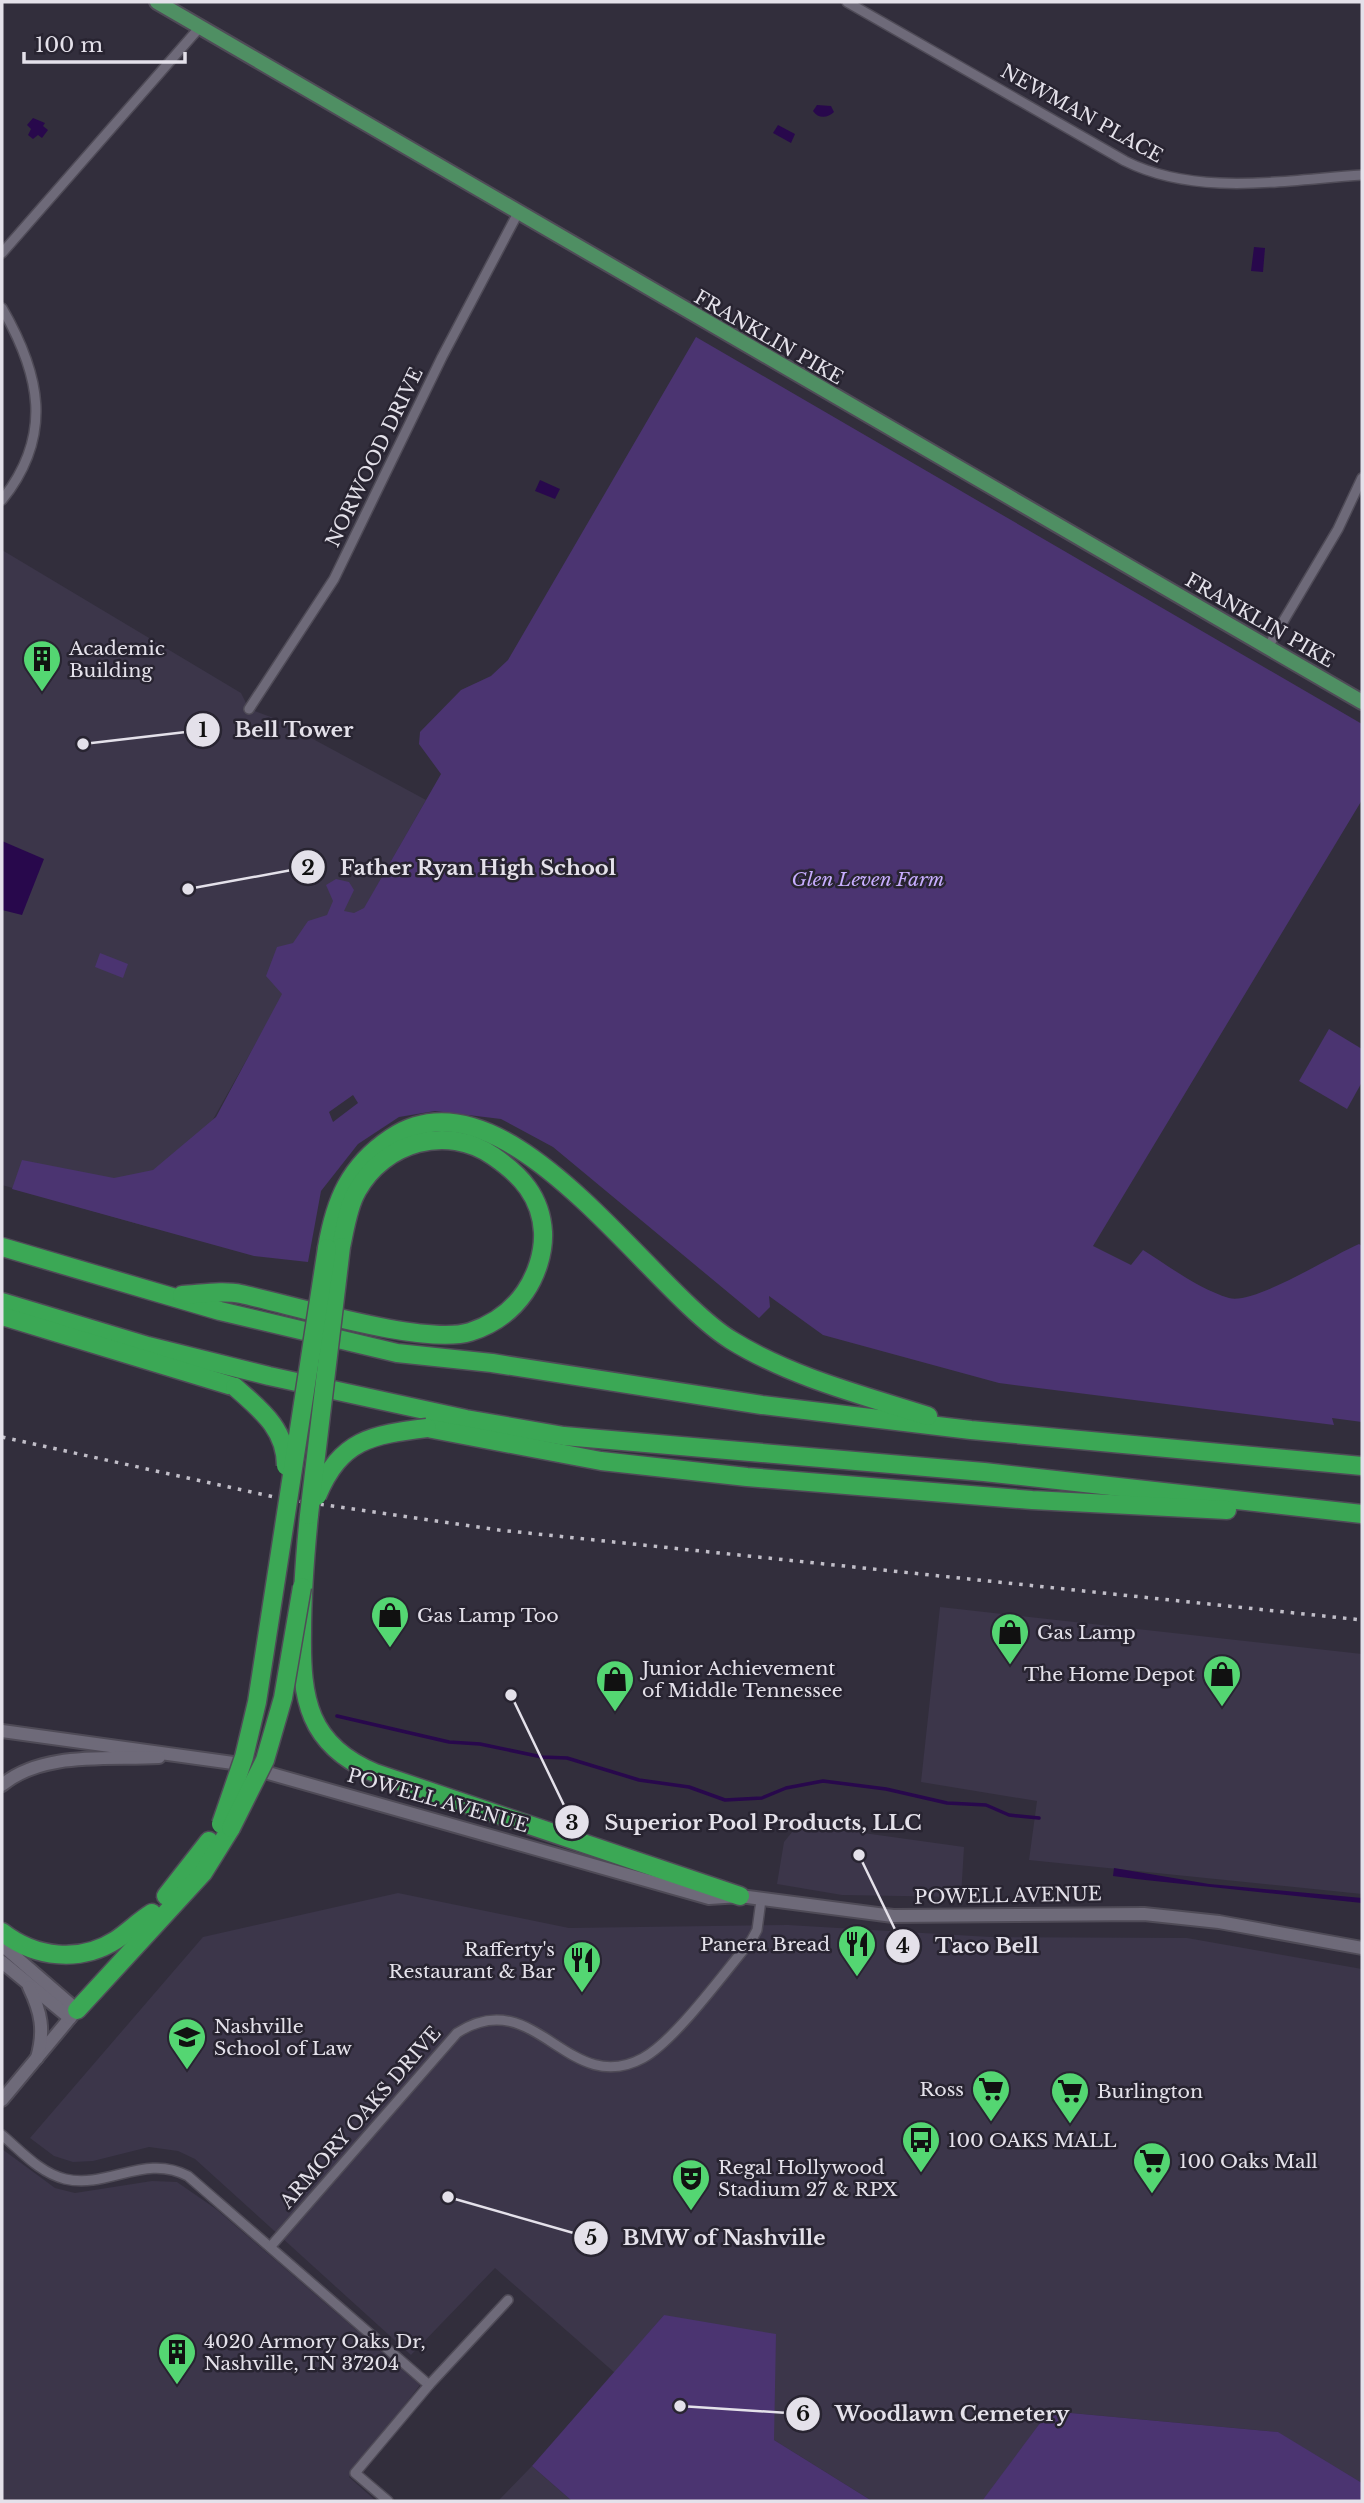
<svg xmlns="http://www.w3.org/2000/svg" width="1364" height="2503" font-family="'Libre Baskerville',serif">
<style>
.built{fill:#3c364a}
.green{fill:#4b3471;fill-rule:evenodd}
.water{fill:#28084c}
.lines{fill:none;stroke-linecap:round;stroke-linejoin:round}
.stream{stroke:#28084c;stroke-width:3.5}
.minor-casing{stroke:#4f4b57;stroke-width:12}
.tertiary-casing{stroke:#4f4b57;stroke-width:16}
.secondary-casing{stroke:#4f4b57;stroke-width:16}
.primary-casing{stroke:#4f4b57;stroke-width:18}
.motorway-casing{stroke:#4f4b57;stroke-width:21}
.minor{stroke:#6e6a79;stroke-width:9}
.tertiary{stroke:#6e6a79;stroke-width:12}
.secondary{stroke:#6e6a79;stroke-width:12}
.primary{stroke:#4f8f63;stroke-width:14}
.motorway{stroke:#3ba855;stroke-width:18}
.rail{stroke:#c1bec8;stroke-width:3.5;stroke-dasharray:3.5 7;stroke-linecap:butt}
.motorway-bridge-casing{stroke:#4f4b57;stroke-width:21;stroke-linecap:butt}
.motorway-bridge{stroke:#3ba855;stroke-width:18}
.labels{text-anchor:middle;stroke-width:5;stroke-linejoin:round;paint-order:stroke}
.street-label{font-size:19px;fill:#e4e1ea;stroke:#282431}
.poi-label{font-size:19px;fill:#e4e1ea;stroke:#282431;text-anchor:start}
.park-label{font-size:19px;font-style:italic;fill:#c7adfe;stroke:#282431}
.leader{fill:none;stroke:#e4e1ea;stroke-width:2.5}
.callout-dot{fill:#e4e1ea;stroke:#282431;stroke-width:2.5}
.mark-label{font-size:21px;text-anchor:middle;font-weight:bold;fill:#111}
.callout-label{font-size:21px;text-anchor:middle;font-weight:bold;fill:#e4e1ea;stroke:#282431;stroke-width:5;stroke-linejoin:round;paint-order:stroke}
</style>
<rect width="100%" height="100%" fill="#322e3c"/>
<!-- built -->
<g class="built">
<polygon points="2,550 241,693 249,709 276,719 426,800 357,921 315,938 152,1228 2,1185"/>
<polygon points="940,1607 1362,1654 1362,1894 1029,1860 1037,1801 921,1782"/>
<polygon points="806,1825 964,1847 961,1897 842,1895 777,1884 784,1842 793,1831"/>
<polygon points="398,1893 569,1928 788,1925 990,1937 1187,1938 1362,1969 1362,2483 1277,2432 1049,2411 983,2501 872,2501 774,2440 664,2315 615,2373 495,2268 411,2355 195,2159 178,2151 149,2147 93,2161 73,2162 54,2156 30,2138 203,1937"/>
<polygon points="2,2149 55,2188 75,2193 152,2181 177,2182 216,2209 420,2385 349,2477 376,2501 2,2501"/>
<polygon points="532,2466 572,2501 498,2501"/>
</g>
<!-- green -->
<g class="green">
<path d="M 696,337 L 1362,724 L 1362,800 L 1093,1246 L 1131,1265 L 1143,1250 C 1170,1267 1199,1289 1229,1298 C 1254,1305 1331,1256 1359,1244 L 1362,1246 L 1362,1422 L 1332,1418 L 1334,1425 L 999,1383 L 823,1335 L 769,1296 L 770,1307 L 759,1318 L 553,1147 L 501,1119 L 435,1111 L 399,1117 L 358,1144 L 321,1191 L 308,1262 L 254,1256 L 12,1189 L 22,1160 L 114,1178 L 153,1170 L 216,1117 L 282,994 L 266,976 L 277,947 L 293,943 L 308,921 L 327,915 L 333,901 L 326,885 L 336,879 L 349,882 L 354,890 L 344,911 L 354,913 L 364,908 L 441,774 L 419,744 L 420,732 L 461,690 L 491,676 L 508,660 ZM 353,1095 L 358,1103 L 333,1122 L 329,1112 Z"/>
<polygon points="100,953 128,964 123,978 95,967"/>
<polygon points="1329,1029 1362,1049 1362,1082 1347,1109 1299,1081"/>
<polygon points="664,2315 776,2334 774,2440 872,2501 572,2501 532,2466"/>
<polygon points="1049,2411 1278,2432 1362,2483 1362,2501 982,2501"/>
</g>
<!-- water -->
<g class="water">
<path d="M 817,105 L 831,106 L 834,112 C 828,118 818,119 813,111 Z"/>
<polygon points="33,118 45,123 43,126 48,130 42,138 38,135 33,139 28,135 31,129 27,125"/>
<polygon points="778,125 795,134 791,143 773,133"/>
<polygon points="1254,247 1265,248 1263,272 1251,271"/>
<polygon points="540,480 560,489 555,499 535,491"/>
<polygon points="2,841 44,859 22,915 2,910"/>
<polygon points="1114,1868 1209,1884 1362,1898 1362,1903 1136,1879 1113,1876"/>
</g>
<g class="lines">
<!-- stream -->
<polyline class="stream" points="337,1716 449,1742 480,1744 542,1757 567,1758 639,1780 689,1787 725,1800 762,1798 786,1788 823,1781 886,1789 947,1803 986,1805 1009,1815 1039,1818"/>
<defs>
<g id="minor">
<path d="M 847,2 L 1125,161 C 1197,197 1284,180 1362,175"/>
<polyline points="2,253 200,27"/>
<path d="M 2,308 C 40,374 54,435 2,500"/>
<polyline points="1268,647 1338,529 1362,478"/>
<polyline points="249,709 334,579 442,357 518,213"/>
<path d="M 2,2135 C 21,2151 40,2173 65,2179 C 108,2189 145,2153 188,2176 L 429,2385"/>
<path d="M 271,2246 L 457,2033 C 535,1982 568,2099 643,2058 C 676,2040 725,1971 751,1941 L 757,1930 L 761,1900"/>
<polyline points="388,2501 355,2473 429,2385 508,2300"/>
</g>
<polyline id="tertiary" points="2,2100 75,2012"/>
<g id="secondary">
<polyline points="2,1731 233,1763 709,1898 740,1896 893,1916 1144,1914 1219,1922 1362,1948"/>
<path d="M 2,1785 C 43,1751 108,1760 159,1757"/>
<polyline points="2,1945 77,2010"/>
<polyline points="2,1962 70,2018"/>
<path d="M 29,1987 C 41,2012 45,2030 37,2058"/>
</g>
<polyline id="primary" points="157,2 1362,702"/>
<g id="motorway">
<polyline points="2,1247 220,1311 397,1353 492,1363 762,1405 971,1430 1362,1466"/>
<path d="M 327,1248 C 335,1201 349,1166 391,1138 C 506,1061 647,1288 731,1340 C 791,1377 862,1395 928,1416"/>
<path d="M 182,1295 C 201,1294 223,1290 241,1294 C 293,1305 424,1346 470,1332 C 492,1325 512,1311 525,1292 C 536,1276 544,1253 543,1232 C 541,1197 521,1175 493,1156 C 447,1124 384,1142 357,1191 C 348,1206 345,1229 341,1247"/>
<polyline points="2,1302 148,1346 269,1376 466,1419 564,1436 984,1472 1362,1514"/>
<polyline points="2,1316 235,1387"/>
<polyline points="427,1428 601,1461 747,1477 1032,1500 1227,1510"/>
<path d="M 309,1515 C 305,1555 302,1594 302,1633 C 301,1699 308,1745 375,1773 L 740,1896"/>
<polyline points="166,1896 209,1841"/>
<path d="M 2,1932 C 35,1958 80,1963 116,1940 C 128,1932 139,1921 152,1913"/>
<polyline points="77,2010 203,1873 231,1828"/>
</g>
</defs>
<!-- minor casing -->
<use href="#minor" class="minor-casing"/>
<!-- tertiary casing -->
<use href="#tertiary" class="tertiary-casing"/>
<!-- secondary casing -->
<use href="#secondary" class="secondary-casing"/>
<!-- primary casing -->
<use href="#primary" class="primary-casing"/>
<!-- motorway casing -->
<use href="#motorway" class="motorway-casing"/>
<!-- minor -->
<use href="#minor" class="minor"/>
<!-- tertiary -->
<use href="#tertiary" class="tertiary"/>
<!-- secondary -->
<use href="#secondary" class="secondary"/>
<!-- primary -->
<use href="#primary" class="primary"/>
<!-- motorway -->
<use href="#motorway" class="motorway"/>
<!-- rail -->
<polyline class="rail" points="2,1437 283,1499 499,1530 1362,1620"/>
<defs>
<g id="motorway-bridge">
<path d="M 235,1387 C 261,1410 286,1429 286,1466"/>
<path d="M 317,1496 C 341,1439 371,1435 427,1428"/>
<polyline points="309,1515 341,1247"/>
<polyline points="221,1824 244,1757 257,1702 327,1248"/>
<polyline points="231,1828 265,1760 283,1698 302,1587"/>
</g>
</defs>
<!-- motorway-bridge casing -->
<use href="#motorway-bridge" class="motorway-bridge-casing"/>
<!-- motorway-bridge -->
<use href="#motorway-bridge" class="motorway-bridge"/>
</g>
<!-- icons -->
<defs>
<symbol id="building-pin" viewBox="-11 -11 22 30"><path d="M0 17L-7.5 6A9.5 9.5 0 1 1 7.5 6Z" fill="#54d672" stroke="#282431"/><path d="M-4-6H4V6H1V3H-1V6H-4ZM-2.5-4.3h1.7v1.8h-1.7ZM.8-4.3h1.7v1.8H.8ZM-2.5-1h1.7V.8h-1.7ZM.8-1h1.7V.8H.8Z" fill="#111"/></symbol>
<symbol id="shop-pin" viewBox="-11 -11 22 30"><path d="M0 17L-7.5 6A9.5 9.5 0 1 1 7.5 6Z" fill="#54d672" stroke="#282431"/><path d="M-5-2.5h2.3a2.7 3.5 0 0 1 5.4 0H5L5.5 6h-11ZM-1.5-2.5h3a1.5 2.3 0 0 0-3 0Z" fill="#111"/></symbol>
<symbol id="restaurant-pin" viewBox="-11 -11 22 30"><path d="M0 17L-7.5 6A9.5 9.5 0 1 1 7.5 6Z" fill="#54d672" stroke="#282431"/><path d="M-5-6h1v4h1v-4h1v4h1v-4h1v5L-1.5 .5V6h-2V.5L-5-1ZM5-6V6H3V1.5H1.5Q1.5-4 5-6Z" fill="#111"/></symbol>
<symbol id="university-pin" viewBox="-11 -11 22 30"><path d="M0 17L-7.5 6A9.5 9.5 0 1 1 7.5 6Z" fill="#54d672" stroke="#282431"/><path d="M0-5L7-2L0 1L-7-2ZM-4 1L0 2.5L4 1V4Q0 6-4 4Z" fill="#111"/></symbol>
<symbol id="supermarket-pin" viewBox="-11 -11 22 30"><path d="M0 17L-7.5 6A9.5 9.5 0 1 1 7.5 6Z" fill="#54d672" stroke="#282431"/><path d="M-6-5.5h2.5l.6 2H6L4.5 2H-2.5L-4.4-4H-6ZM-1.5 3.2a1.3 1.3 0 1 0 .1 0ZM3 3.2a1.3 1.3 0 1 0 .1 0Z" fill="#111"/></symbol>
<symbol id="bus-pin" viewBox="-11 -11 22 30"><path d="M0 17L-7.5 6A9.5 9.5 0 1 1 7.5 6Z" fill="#54d672" stroke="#282431"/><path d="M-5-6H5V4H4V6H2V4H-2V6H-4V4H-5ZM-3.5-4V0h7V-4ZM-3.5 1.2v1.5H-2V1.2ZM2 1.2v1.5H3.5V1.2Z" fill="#111"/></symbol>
<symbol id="theatre-pin" viewBox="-11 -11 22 30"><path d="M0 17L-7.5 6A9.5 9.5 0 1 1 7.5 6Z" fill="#54d672" stroke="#282431"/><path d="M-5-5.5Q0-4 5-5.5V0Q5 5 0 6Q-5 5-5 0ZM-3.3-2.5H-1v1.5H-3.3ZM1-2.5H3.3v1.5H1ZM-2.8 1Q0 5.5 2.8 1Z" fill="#111"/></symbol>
</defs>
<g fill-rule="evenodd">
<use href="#building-pin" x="20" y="637" width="44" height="60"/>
<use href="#shop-pin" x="368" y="1593" width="44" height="60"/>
<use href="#shop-pin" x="988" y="1610" width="44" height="60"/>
<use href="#shop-pin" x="1200" y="1652" width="44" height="60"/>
<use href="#shop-pin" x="593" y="1657" width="44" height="60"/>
<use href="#restaurant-pin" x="835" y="1922" width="44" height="60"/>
<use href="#restaurant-pin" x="560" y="1938" width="44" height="60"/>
<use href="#university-pin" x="165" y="2015" width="44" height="60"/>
<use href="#supermarket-pin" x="969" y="2067" width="44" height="60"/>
<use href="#supermarket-pin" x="1048" y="2069" width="44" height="60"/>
<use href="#bus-pin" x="899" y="2118" width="44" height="60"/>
<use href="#supermarket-pin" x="1130" y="2139" width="44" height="60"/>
<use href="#theatre-pin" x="669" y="2156" width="44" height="60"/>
<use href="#building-pin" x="155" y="2330" width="44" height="60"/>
</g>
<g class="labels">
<!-- street labels -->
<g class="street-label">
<text transform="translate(1082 113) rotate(29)" y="7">NEWMAN PLACE</text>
<text transform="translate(769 337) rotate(30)" y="7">FRANKLIN PIKE</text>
<text transform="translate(374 457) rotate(-64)" y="7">NORWOOD DRIVE</text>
<text transform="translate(1260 620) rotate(30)" y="7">FRANKLIN PIKE</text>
<text transform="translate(438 1800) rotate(16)" y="7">POWELL AVENUE</text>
<text transform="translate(1008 1895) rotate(-1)" y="7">POWELL AVENUE</text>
<text transform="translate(360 2117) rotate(-49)" y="7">ARMORY OAKS DRIVE</text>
</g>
<!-- poi labels -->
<g class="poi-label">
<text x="69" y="655">Academic<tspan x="69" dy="22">Building</tspan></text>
<text x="417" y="1622">Gas Lamp Too</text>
<text x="1037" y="1639">Gas Lamp</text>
<text x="642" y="1675">Junior Achievement<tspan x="642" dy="22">of Middle Tennessee</tspan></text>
<text x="1195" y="1681" text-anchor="end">The Home Depot</text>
<text x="830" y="1951" text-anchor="end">Panera Bread</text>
<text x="555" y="1956" text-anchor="end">Rafferty's<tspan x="555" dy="22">Restaurant &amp; Bar</tspan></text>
<text x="214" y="2033">Nashville<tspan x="214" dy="22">School of Law</tspan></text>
<text x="964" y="2096" text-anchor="end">Ross</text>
<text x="1097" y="2098">Burlington</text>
<text x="948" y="2147">100 OAKS MALL</text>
<text x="1179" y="2168">100 Oaks Mall</text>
<text x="718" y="2174">Regal Hollywood<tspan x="718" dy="22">Stadium 27 &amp; RPX</tspan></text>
<text x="204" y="2348">4020 Armory Oaks Dr,<tspan x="204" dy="22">Nashville, TN 37204</tspan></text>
</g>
<!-- park labels -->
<g class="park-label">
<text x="868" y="886">Glen Leven Farm</text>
</g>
</g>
<!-- callouts -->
<path class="leader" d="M83 744L203 730M188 889L308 867M511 1695L572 1822M859 1855L903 1946M448 2197L591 2238M680 2406L803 2414"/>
<g class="callout-dot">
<circle cx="83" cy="744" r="7"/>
<circle cx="188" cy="889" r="7"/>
<circle cx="511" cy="1695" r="7"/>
<circle cx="859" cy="1855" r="7"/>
<circle cx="448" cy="2197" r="7"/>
<circle cx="680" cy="2406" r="7"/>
<circle cx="203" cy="730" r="18"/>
<circle cx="308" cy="867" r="18"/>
<circle cx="572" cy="1822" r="18"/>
<circle cx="903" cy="1946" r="18"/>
<circle cx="591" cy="2238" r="18"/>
<circle cx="803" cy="2414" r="18"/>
</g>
<g class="mark-label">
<text x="203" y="737">1</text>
<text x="308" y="875">2</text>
<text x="572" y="1830">3</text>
<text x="903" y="1953">4</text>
<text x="591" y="2245">5</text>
<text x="803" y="2421">6</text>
</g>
<g class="callout-label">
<text x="294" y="737">Bell Tower</text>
<text x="478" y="875">Father Ryan High School</text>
<text x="763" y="1830">Superior Pool Products, LLC</text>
<text x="987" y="1953">Taco Bell</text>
<text x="724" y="2245">BMW of Nashville</text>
<text x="952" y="2421">Woodlawn Cemetery</text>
</g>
<!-- border -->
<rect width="1364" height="2503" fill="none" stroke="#e4e1ea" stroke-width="7"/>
<!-- scale -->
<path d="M24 52v10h161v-10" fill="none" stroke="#e4e1ea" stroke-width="3.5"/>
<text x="35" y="52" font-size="21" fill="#e4e1ea" stroke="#282431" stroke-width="5" paint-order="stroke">100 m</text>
</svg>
